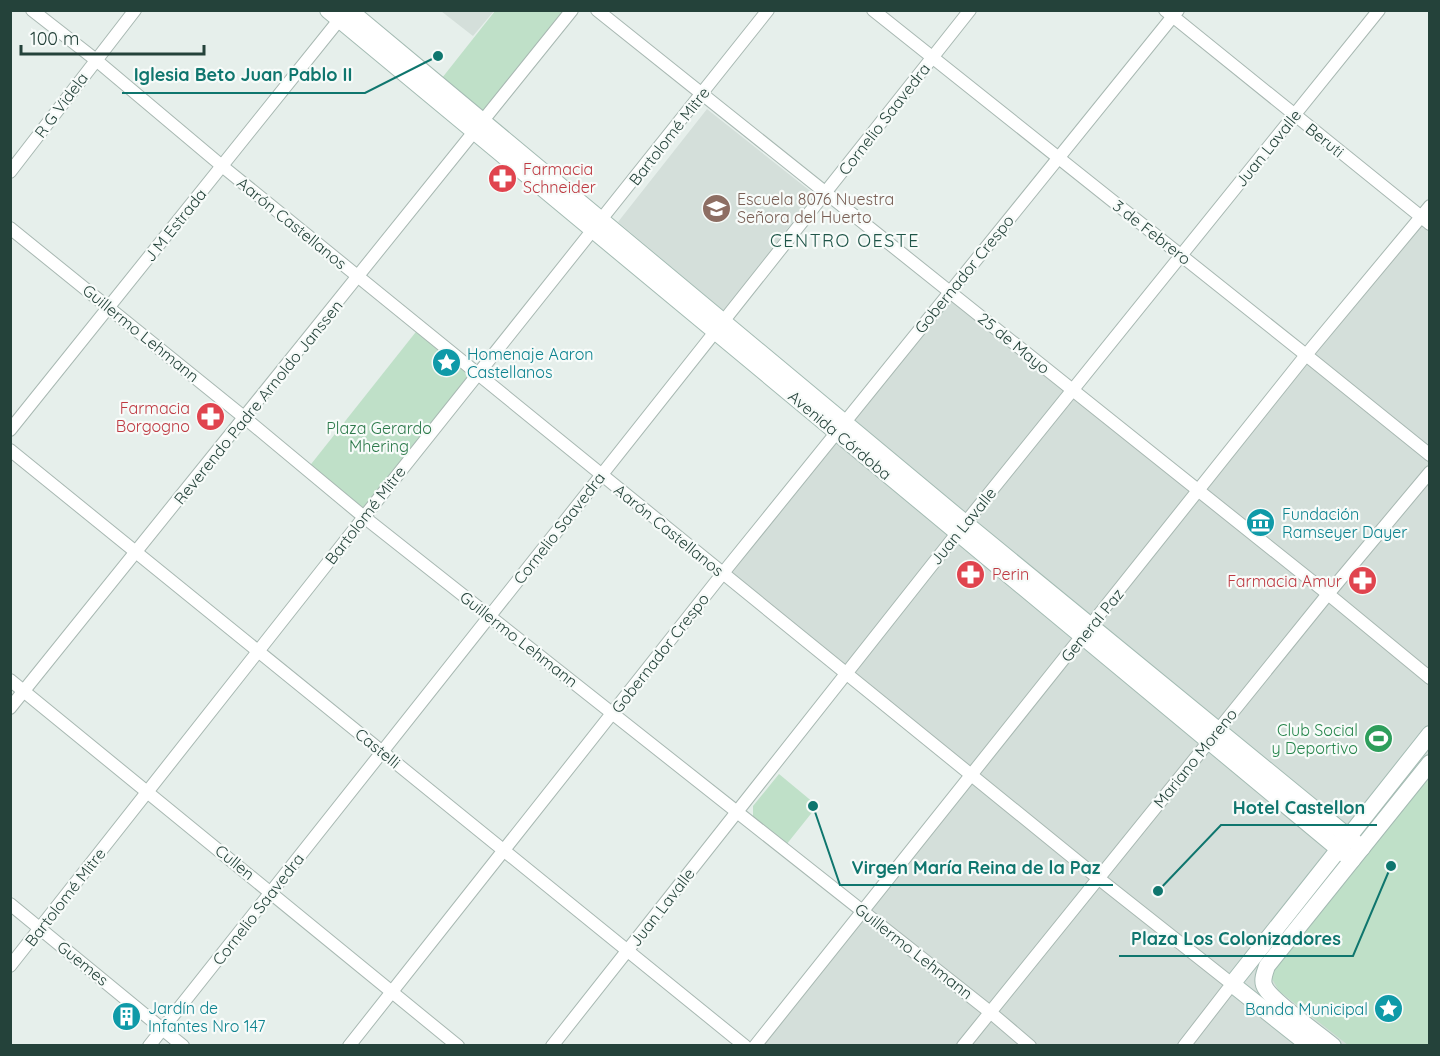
<svg xmlns="http://www.w3.org/2000/svg" width="1440" height="1056" font-family="Quicksand,sans-serif">
<style>
.built{fill:#d4dfda}
.green{fill:#bfe0c8}
.lines{fill:none;stroke-linecap:round;stroke-linejoin:round}
.street-casing{stroke:#a8b8b2;stroke-width:14}
.secondary-casing{stroke:#a4bbb3;stroke-width:18}
.street{stroke:#fff;stroke-width:12}
.secondary{stroke:#fff;stroke-width:16}
.labels{text-anchor:middle;stroke-width:4.5;stroke-linejoin:round;paint-order:stroke}
.street-label{font-size:16px;fill:#24423a;stroke:#f7fbf9}
.health-label{font-size:16px;fill:#be3a42;stroke:#f7fbf9;text-anchor:start}
.education-label{font-size:16px;fill:#785e54;stroke:#f7fbf9;text-anchor:start}
.culture-label{font-size:16px;fill:#0d838f;stroke:#f7fbf9;text-anchor:start}
.park-label{font-size:16px;fill:#2d7a4b;stroke:#f7fbf9}
.leisure-label{font-size:16px;fill:#27864d;stroke:#f7fbf9;text-anchor:end}
.neighbourhood-label{font-size:18px;letter-spacing:1.5px;fill:#1f5548;stroke:#f7fbf9}
.leader{fill:none;stroke:#0f766e;stroke-width:2}
.callout-dot{fill:#0f766e;stroke:#f7fbf9;stroke-width:2}
.callout-label{font-size:18px;text-anchor:middle;font-weight:bold;fill:#0f766e;stroke:#f7fbf9;stroke-width:4.5;stroke-linejoin:round;paint-order:stroke}
</style>
<rect width="100%" height="100%" fill="#e6efeb"/>
<!-- built -->
<g class="built">
<polygon points="441,11 494,11 473,36"/>
<polygon points="707,109 814,194 724,311 618,222"/>
<polygon points="1421,217 1430,224 1429,1045 755,1045 971,775 723,573 949,292 1198,490"/>
</g>
<!-- green -->
<g class="green">
<polygon points="495,11 572,11 488,115 442,78"/>
<polygon points="419,328 475,374 364,515 308,468"/>
<polygon points="1429,770 1429,1045 1348,1045 1279,991 1271,977 1273,969"/>
<polygon points="779,774 814,803 814,810 786,845 753,818 753,806"/>
</g>
<g class="lines">
<defs>
<g id="street">
<polyline points="32,10 96,60 222,166 1098,878 1232,984 1184,1046"/>
<polyline points="597,10 1328,594 1430,678"/>
<polyline points="873,10 1306,355 1430,455"/>
<polyline points="1165,10 1430,224"/>
<polyline points="10,172 135,10"/>
<polyline points="10,228 245,418 364,517 990,1012 1030,1046"/>
<polyline points="10,430 339,20"/>
<polyline points="10,450 745,1046"/>
<polyline points="10,680 458,1046"/>
<polyline points="10,708 572,10"/>
<polyline points="10,904 183,1046"/>
<polyline points="10,966 364,517 768,10"/>
<polyline points="149,1046 970,10"/>
<polyline points="349,1046 723,573 1178,10"/>
<polyline points="552,1046 958,532 1379,10"/>
<polyline points="755,1046 1306,355 1430,206"/>
<polyline points="963,1046 1328,594 1430,472"/>
</g>
<g id="secondary">
<polyline points="328,10 1352,860"/>
<polyline points="349,10 965,523 1362,848"/>
<polyline points="1310,1046 1232,984 1430,734"/>
<path d="M 1333,1046 C 1319,1034 1268,999 1264,985 C 1262,979 1265,972 1267,966 L 1430,763"/>
</g>
</defs>
<!-- street casing -->
<use href="#street" class="street-casing"/>
<!-- secondary casing -->
<use href="#secondary" class="secondary-casing"/>
<!-- street -->
<use href="#street" class="street"/>
<!-- secondary -->
<use href="#secondary" class="secondary"/>
</g>
<!-- icons -->
<defs>
<symbol id="pharmacy-disc" viewBox="-11 -11 22 22"><circle r="9.5" fill="#e0444e" stroke="#f7fbf9"/><path d="M-2-6h4v4h4v4h-4v4h-4v-4h-4v-4h4Z" fill="#fff"/></symbol>
<symbol id="school-disc" viewBox="-11 -11 22 22"><circle r="9.5" fill="#8d6e63" stroke="#f7fbf9"/><path d="M0-5L7-2L0 1L-7-2ZM-4 1L0 2.5L4 1V4Q0 6-4 4Z" fill="#fff"/></symbol>
<symbol id="sight-disc" viewBox="-11 -11 22 22"><circle r="9.5" fill="#0f9aa8" stroke="#f7fbf9"/><path d="M0-6L1.8-2.2L6-1.7L2.9 1.2L3.7 5.4L0 3.3L-3.7 5.4L-2.9 1.2L-6-1.7L-1.8-2.2Z" fill="#fff"/></symbol>
<symbol id="museum-disc" viewBox="-11 -11 22 22"><circle r="9.5" fill="#0f9aa8" stroke="#f7fbf9"/><path d="M0-6L6-3V-2H-6V-3ZM-5-1h2V3h-2ZM-1-1h2V3h-2ZM3-1h2V3H3ZM-6 4H6V6H-6Z" fill="#fff"/></symbol>
<symbol id="stadium-disc" viewBox="-11 -11 22 22"><circle r="9.5" fill="#2e9e5b" stroke="#f7fbf9"/><path d="M0-5a6.5 5 0 1 0 0 10a6.5 5 0 1 0 0-10ZM-3.5-1.8h7v3.6h-7Z" fill="#fff"/></symbol>
<symbol id="building-disc" viewBox="-11 -11 22 22"><circle r="9.5" fill="#0f9aa8" stroke="#f7fbf9"/><path d="M-4-6H4V6H1V3H-1V6H-4ZM-2.5-4.3h1.7v1.8h-1.7ZM.8-4.3h1.7v1.8H.8ZM-2.5-1h1.7V.8h-1.7ZM.8-1h1.7V.8H.8Z" fill="#fff"/></symbol>
</defs>
<g fill-rule="evenodd">
<use href="#pharmacy-disc" x="486" y="162" width="33" height="33"/>
<use href="#school-disc" x="700" y="192" width="33" height="33"/>
<use href="#sight-disc" x="430" y="346" width="33" height="33"/>
<use href="#pharmacy-disc" x="194" y="400" width="33" height="33"/>
<use href="#museum-disc" x="1244" y="506" width="33" height="33"/>
<use href="#pharmacy-disc" x="954" y="558" width="33" height="33"/>
<use href="#pharmacy-disc" x="1346" y="564" width="33" height="33"/>
<use href="#stadium-disc" x="1362" y="722" width="33" height="33"/>
<use href="#sight-disc" x="1372" y="992" width="33" height="33"/>
<use href="#building-disc" x="110" y="1000" width="33" height="33"/>
</g>
<g class="labels">
<!-- street labels -->
<g class="street-label">
<text transform="translate(61 105) rotate(-53)" y="6">R G Videla</text>
<text transform="translate(884 119) rotate(-52)" y="6">Cornelio Saavedra</text>
<text transform="translate(669 136) rotate(-52)" y="6">Bartolomé Mitre</text>
<text transform="translate(1325 140) rotate(39)" y="6">Beruti</text>
<text transform="translate(1268 148) rotate(-51)" y="6">Juan Lavalle</text>
<text transform="translate(292 223) rotate(39)" y="6">Aarón Castellanos</text>
<text transform="translate(175 225) rotate(-51)" y="6">J M Estrada</text>
<text transform="translate(1152 232) rotate(38)" y="6">3 de Febrero</text>
<text transform="translate(964 274) rotate(-51)" y="6">Gobernador Crespo</text>
<text transform="translate(141 333) rotate(39)" y="6">Guillermo Lehmann</text>
<text transform="translate(1014 343) rotate(39)" y="6">25 de Mayo</text>
<text transform="translate(258 402) rotate(-51)" y="6">Reverendo Padre Arnoldo Janssen</text>
<text transform="translate(840 435) rotate(40)" y="6">Avenida Córdoba</text>
<text transform="translate(365 515) rotate(-52)" y="6">Bartolomé Mitre</text>
<text transform="translate(963 526) rotate(-51)" y="6">Juan Lavalle</text>
<text transform="translate(559 528) rotate(-52)" y="6">Cornelio Saavedra</text>
<text transform="translate(669 530) rotate(39)" y="6">Aarón Castellanos</text>
<text transform="translate(1092 625) rotate(-51)" y="6">General Paz</text>
<text transform="translate(519 639) rotate(38)" y="6">Guillermo Lehmann</text>
<text transform="translate(660 653) rotate(-52)" y="6">Gobernador Crespo</text>
<text transform="translate(378 748) rotate(39)" y="6">Castelli</text>
<text transform="translate(1195 758) rotate(-51)" y="6">Mariano Moreno</text>
<text transform="translate(235 862) rotate(39)" y="6">Cullen</text>
<text transform="translate(65 897) rotate(-52)" y="6">Bartolomé Mitre</text>
<text transform="translate(662 907) rotate(-52)" y="6">Juan Lavalle</text>
<text transform="translate(258 909) rotate(-52)" y="6">Cornelio Saavedra</text>
<text transform="translate(914 951) rotate(38)" y="6">Guillermo Lehmann</text>
<text transform="translate(83 963) rotate(39)" y="6">Guemes</text>
</g>
<!-- health labels -->
<g class="health-label">
<text x="523" y="175">Farmacia<tspan x="523" dy="18">Schneider</tspan></text>
<text x="190" y="414" text-anchor="end">Farmacia<tspan x="190" dy="18">Borgogno</tspan></text>
<text x="992" y="580">Perin</text>
<text x="1342" y="587" text-anchor="end">Farmacia Amur</text>
</g>
<!-- education labels -->
<g class="education-label">
<text x="737" y="205">Escuela 8076 Nuestra<tspan x="737" dy="18">Señora del Huerto</tspan></text>
</g>
<!-- culture labels -->
<g class="culture-label">
<text x="467" y="360">Homenaje Aaron<tspan x="467" dy="18">Castellanos</tspan></text>
<text x="1282" y="520">Fundación<tspan x="1282" dy="18">Ramseyer Dayer</tspan></text>
<text x="148" y="1014">Jardín de<tspan x="148" dy="18">Infantes Nro 147</tspan></text>
<text x="1368" y="1015" text-anchor="end">Banda Municipal</text>
</g>
<!-- park labels -->
<g class="park-label">
<text x="379" y="434">Plaza Gerardo<tspan x="379" dy="18">Mhering</tspan></text>
</g>
<!-- leisure labels -->
<g class="leisure-label">
<text x="1358" y="736">Club Social<tspan x="1358" dy="18">y Deportivo</tspan></text>
</g>
<!-- neighbourhood labels -->
<g class="neighbourhood-label">
<text x="845" y="247">CENTRO OESTE</text>
</g>
</g>
<!-- callouts -->
<path class="leader" d="M438 56L365 93H122M1158 891L1221 825H1377M813 806L840 885H1113M1391 866L1353 956H1119"/>
<g class="callout-dot">
<circle cx="438" cy="56" r="6"/>
<circle cx="1158" cy="891" r="6"/>
<circle cx="813" cy="806" r="6"/>
<circle cx="1391" cy="866" r="6"/>
</g>
<g class="callout-label">
<text x="243" y="81">Iglesia Beto Juan Pablo II</text>
<text x="1299" y="814">Hotel Castellon</text>
<text x="976" y="874">Virgen María Reina de la Paz</text>
<text x="1236" y="945">Plaza Los Colonizadores</text>
</g>
<!-- border -->
<rect width="1440" height="1056" fill="none" stroke="#24423a" stroke-width="24"/>
<!-- scale -->
<path d="M21 45v9h183v-9" fill="none" stroke="#24423a" stroke-width="3"/>
<text x="30" y="45" font-size="18" fill="#24423a" stroke="#f7fbf9" stroke-width="4.5" paint-order="stroke">100 m</text>
</svg>
